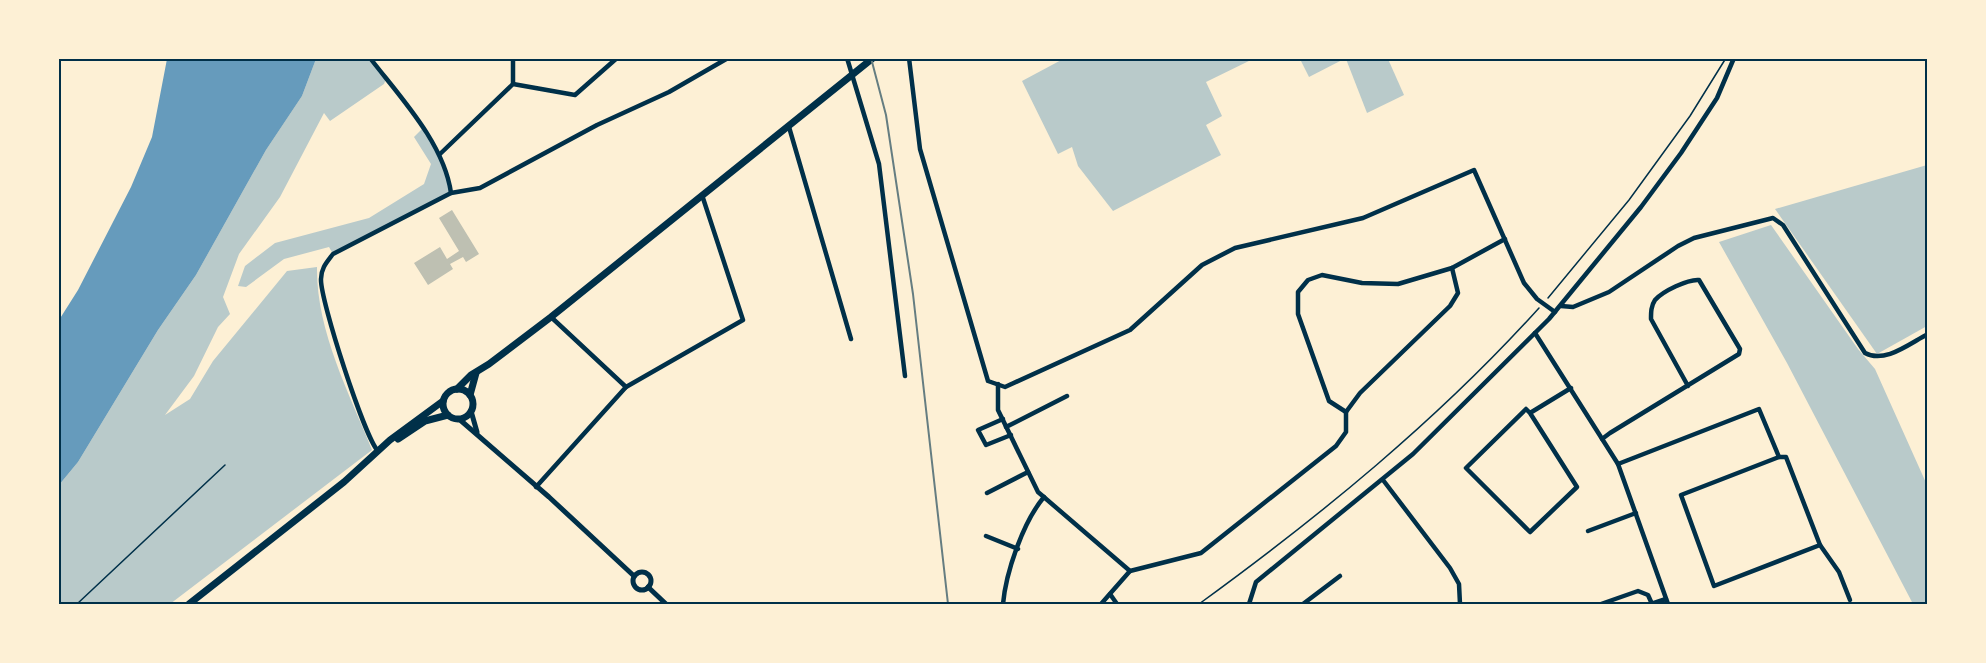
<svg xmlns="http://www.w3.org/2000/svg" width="1986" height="663" font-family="'Source Serif 4',serif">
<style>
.green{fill:#b9caca}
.water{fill:#669bbc}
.building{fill:#bec0b2}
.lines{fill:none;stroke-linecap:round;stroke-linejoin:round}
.path{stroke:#003049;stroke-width:1.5}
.minor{stroke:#003049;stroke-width:4.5}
.tertiary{stroke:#003049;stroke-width:5}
.primary{stroke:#003049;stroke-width:7}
.rail{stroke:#657d81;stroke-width:2}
.neatline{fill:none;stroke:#003049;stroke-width:2}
</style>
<rect width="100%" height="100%" fill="#fdf0d5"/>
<!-- green -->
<g class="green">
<polygon points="1065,58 1253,58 1253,59 1206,82 1222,116 1206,125 1221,155 1113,211 1078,166 1072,147 1058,154 1022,81"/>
<path d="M 316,59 L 370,59 L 386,79 L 384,84 L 330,121 L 324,113 L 280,197 L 239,254 L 223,297 L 230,314 L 218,327 L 194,376 L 165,415 L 190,399 L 213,361 L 287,271 L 317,267 C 316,330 349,393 372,450 L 170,604 L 59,604 L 59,485 L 78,462 L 158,330 L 196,275 L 266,150 L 302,96 Z"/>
<polygon points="1300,59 1344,59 1309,77"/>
<polygon points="1346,59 1388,59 1404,95 1367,113"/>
<polygon points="422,129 440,154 451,193 333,254 329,247 284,259 246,287 238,286 245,266 275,243 369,218 424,184 431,164 414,137"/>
<polygon points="1927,165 1927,326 1877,354 1775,209"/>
<polygon points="1771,225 1858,349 1875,369 1927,485 1927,604 1913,604 1787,363 1719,242"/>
</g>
<!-- water -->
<polygon class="water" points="167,59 316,59 302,96 266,150 196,275 158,330 78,462 59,485 59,320 78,290 131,187 152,137"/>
<!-- building -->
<polygon class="building" points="452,210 479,254 466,262 463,257 450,264 453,269 428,285 414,263 440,247 447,259 459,251 439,218"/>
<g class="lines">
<!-- path -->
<g class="path">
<polyline points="1548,298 1629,200 1690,116 1726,58"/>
<polyline points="77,604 225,465"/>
<path d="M 1199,604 C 1320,516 1438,420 1539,308"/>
</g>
<!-- minor -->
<g class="minor">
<path d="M 370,58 C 400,97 444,143 451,193"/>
<polyline points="847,58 879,164 905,376"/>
<polyline points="909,58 920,149 988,381 1005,387 1130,330 1202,265 1235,248 1363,218 1474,170 1524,283 1537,299 1555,312"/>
<polyline points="513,84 513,58"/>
<polyline points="789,127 851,339"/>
<polyline points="440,154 513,84 575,95 617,58"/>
<path d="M 1561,306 L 1573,307 L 1609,292 L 1678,246 L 1694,238 L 1773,218 L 1783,225 L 1865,353 C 1885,364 1910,343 1928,334"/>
<polyline points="551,317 626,387"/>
<polyline points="1535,333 1618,464 1668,604"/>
<polyline points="998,384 998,410 1038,492 1130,571 1201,553 1336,446 1346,432 1346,412 1360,393 1450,306 1458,293 1452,268"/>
<polyline points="1346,412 1329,401 1298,314 1298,292 1308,280 1322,275 1362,283 1398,284 1452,268 1505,239"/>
<polyline points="1530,413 1577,487 1530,532 1466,468 1526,409 1530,413 1571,388"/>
<polyline points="1003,419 978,430 986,445 1011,435"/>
<polyline points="1006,427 1067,396"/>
<path d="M 1602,439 L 1610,433 L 1739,354 L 1740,349 L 1699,280 C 1688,279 1663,291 1655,300 C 1651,306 1651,312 1651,319 L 1688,386"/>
<path d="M 378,451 C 365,438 320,300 321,279 C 321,268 327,262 333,254 L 451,193 L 480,188 L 597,125 L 669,92 L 728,58"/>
<polygon points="1779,457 1786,457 1820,545 1714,586 1681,495"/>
<polyline points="1618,464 1759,409 1779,457"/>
<polyline points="1383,480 1450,568 1459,584 1460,604"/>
<polyline points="536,487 626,387 743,320 702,195"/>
<polyline points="987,493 1028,472"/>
<polyline points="1588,531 1636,513"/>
<polyline points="986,536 1018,549"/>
<polyline points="1820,545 1839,572 1850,600"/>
<polyline points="1110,594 1117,604"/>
<path d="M 1003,604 C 1006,572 1023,522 1044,497"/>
<polyline points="1101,604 1130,571"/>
<polyline points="1249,604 1256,582 1413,454 1549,319 1641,207 1681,153 1717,98 1734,58"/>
<polyline points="1303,604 1340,576"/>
<polyline points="1601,604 1638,591 1648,595 1652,604"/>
<polyline points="1651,604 1666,599"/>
</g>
<!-- tertiary -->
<g class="tertiary">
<polyline points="471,411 477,432"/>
<polyline points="459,419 549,497 634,576"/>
<circle cx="642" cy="581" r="9"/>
<polyline points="648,587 666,604"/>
</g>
<!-- primary -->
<g class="primary">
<circle cx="458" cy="404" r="15"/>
<polyline points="457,389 471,375 489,364 551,317 873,58"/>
<polyline points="470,395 476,373"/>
<polyline points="398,439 425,421 448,415"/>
<polyline points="189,604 344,482 390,440 443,401"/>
</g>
<!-- rail -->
<polyline class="rail" points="871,58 886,115 913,294 948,604"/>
</g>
<!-- border -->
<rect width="1986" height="663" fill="none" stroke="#fdf0d5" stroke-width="120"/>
<rect x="60" y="60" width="1866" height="543" class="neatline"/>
</svg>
